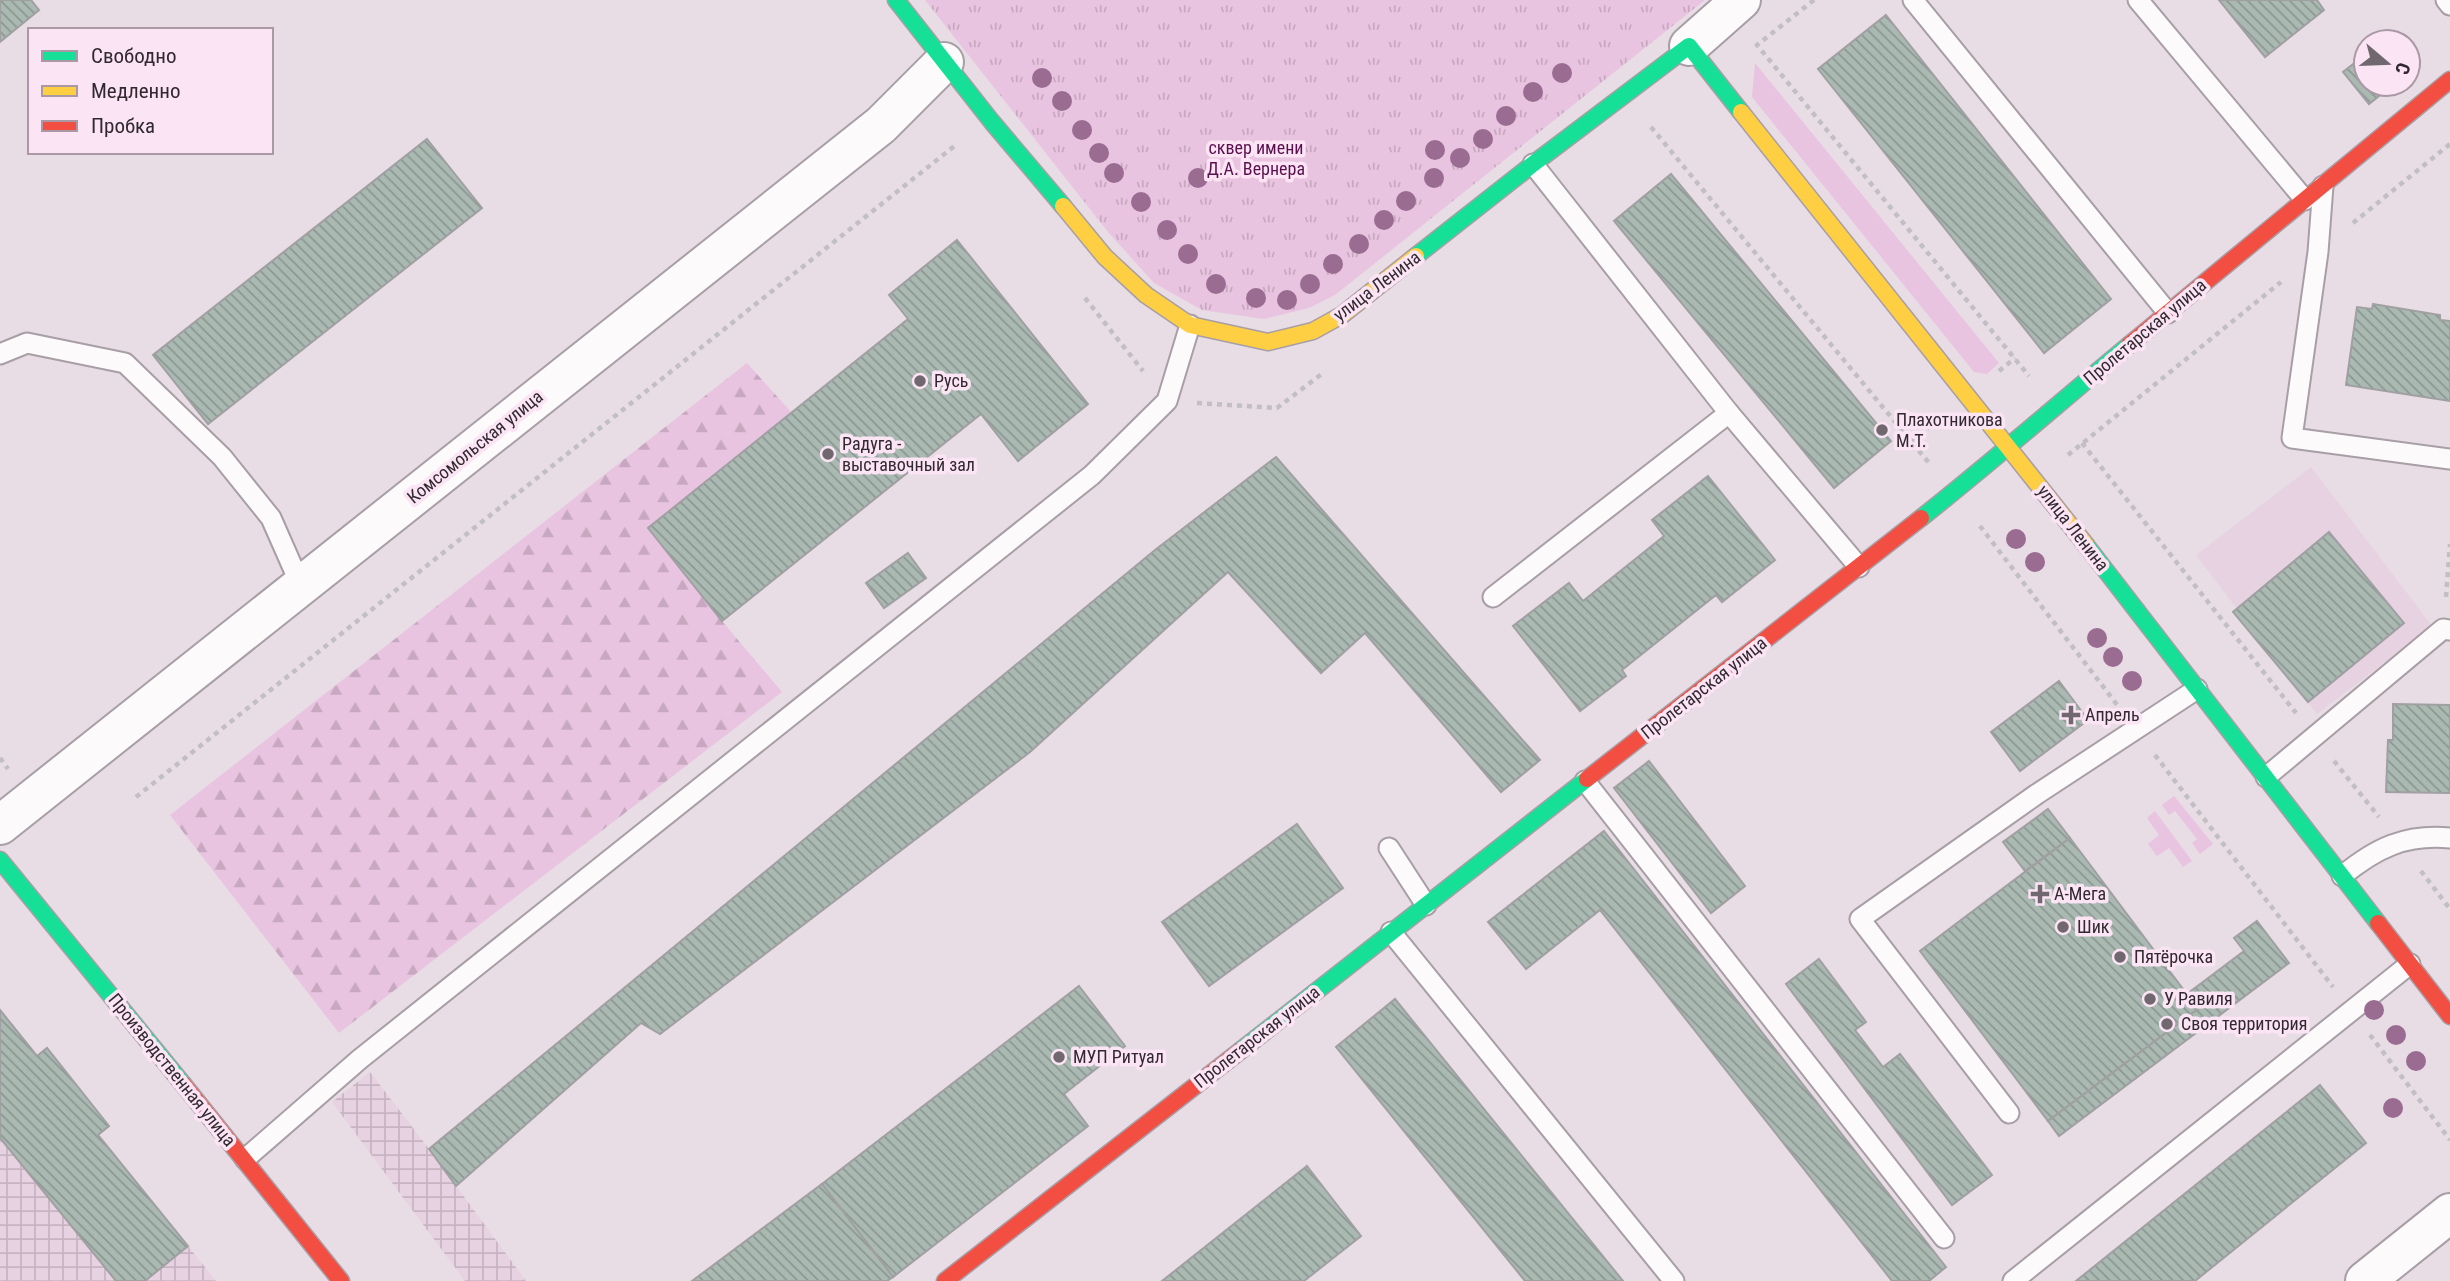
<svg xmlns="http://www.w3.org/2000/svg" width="2450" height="1281" font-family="'Roboto Condensed',sans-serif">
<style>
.built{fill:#e7d2e2}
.industrial{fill:url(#industrial-grid)}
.green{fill:#e9c4e0}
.forest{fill:url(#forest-firs)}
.park{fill:url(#park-tufts)}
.building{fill:url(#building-back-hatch);stroke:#a09fa1;stroke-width:2}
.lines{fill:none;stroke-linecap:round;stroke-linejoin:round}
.lane-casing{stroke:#a89ea5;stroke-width:23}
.street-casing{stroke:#a89ea5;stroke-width:42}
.fast-casing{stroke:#a89ea5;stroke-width:19}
.slow-casing{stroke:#a89ea5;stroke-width:19}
.jam-casing{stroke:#a89ea5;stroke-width:19}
.path{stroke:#c2bfc2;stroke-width:4.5;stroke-dasharray:5 5;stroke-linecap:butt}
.lane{stroke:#fcfafb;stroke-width:19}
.street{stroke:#fcfafb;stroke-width:38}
.fast{stroke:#16e098;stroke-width:16}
.slow{stroke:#ffcf43;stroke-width:16}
.jam{stroke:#f24e42;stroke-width:16}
.tree{fill:#9a6c92}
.poi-dot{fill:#71686f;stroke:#fbe4f4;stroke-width:2.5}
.labels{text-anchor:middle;stroke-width:7;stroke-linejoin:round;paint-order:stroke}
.park-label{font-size:18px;fill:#5a104f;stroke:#fbe4f4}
.street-label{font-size:18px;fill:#31292f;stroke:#fbe4f4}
.poi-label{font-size:18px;fill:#31292f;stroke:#fbe4f4;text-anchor:start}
</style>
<defs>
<pattern id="industrial-grid" width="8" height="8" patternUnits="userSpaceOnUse" patternTransform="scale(1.75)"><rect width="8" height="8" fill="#e7d2e2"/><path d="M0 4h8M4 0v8" fill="none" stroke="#c7b4c2"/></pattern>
<pattern id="forest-firs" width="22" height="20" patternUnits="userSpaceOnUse" patternTransform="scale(1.75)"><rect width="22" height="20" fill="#e9c4e0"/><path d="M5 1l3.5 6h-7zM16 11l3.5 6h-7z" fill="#c8a8c0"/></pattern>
<pattern id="park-tufts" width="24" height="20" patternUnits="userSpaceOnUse" patternTransform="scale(1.75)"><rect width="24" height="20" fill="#e9c4e0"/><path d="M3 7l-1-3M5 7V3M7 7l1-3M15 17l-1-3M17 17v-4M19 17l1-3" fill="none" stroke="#c8a8c0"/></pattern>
<pattern id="building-back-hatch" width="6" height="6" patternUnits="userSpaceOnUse" patternTransform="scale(1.75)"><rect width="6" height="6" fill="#aabab3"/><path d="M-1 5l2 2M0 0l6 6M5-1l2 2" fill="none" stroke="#8b9792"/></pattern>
</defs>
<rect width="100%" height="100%" fill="#e8dce5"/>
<!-- built -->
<polygon class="built" points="2311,467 2432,626 2317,714 2196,555"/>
<!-- industrial -->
<g class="industrial">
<polygon points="370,1072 429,1149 526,1281 465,1281 332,1102"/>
<polygon points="0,1138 116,1281 0,1281"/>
<polygon points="188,1246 216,1281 145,1281"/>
</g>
<!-- green -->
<g class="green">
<polygon points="1755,63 1999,363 1987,374 1974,372 1752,97"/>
<polygon points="2174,796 2213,844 2200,854 2192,843 2197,839 2175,811 2169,815 2162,805"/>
<polygon points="2155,811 2192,861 2183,867 2169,848 2157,856 2148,844 2159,835 2147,818"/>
</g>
<!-- forest -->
<polygon class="forest" points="747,363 792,413 648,528 722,621 782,692 339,1033 170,815"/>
<!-- park -->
<polygon class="park" points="925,0 1705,0 1335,295 1309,308 1264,319 1202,310 1154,283 1108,232"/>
<!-- building -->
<g class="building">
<polygon points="0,0 31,0 39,10 0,42"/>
<polygon points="2219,0 2317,0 2324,10 2265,57"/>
<polygon points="1886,15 2111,299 2044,353 1818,69"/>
<polygon points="2361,58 2366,65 2366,84 2394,84 2369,104 2343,72"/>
<polygon points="427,139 482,208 208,424 153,355"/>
<polygon points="1671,174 1891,441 1834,488 1614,221"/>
<polygon points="957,240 1088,404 1018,461 981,414 722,621 648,528 908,319 889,295"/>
<polygon points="2373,304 2440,315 2440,320 2450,321 2450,401 2346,385 2357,307 2372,309"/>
<polygon points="1276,457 1540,760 1501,792 1365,633 1321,673 1228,572 1030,752 660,1034 641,1023 456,1186 429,1149 1155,550"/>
<polygon points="1708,476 1775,560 1722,602 1716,595 1622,670 1626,676 1580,711 1513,626 1569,583 1583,601 1664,536 1652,520"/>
<polygon points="2329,532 2404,623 2308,702 2233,612"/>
<polygon points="908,553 926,578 884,608 866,583"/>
<polygon points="2059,681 2088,720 2020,771 1991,732"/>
<polygon points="2393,704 2450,705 2450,793 2386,792 2388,740 2393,740"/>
<polygon points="1649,761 1745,886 1711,913 1614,788"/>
<polygon points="2048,809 2070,838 2025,871 2003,842"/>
<polygon points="1297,824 1343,888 1209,986 1162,922"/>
<polygon points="1604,831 1946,1267 1929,1281 1892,1281 1600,910 1526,969 1488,922"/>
<polygon points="2070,838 2198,1009 2048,1121 1920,951"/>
<polygon points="2257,921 2289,963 2059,1136 2048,1121 2198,1009 2187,994 2244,951 2234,938"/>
<polygon points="1819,959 1866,1022 1855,1030 1883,1067 1900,1054 1992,1175 1952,1205 1786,984"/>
<polygon points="1079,986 1125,1046 1064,1094 1088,1126 893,1277 822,1184"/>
<polygon points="1395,999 1623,1281 1525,1281 1336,1047"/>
<polygon points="0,1010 37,1056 47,1048 109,1126 98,1135 188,1246 145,1281 116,1281 0,1138"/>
<polygon points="2320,1085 2366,1143 2195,1281 2076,1281"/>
<polygon points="1307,1166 1361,1236 1304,1281 1162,1281"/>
<polygon points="822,1184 893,1277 887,1281 692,1281"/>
</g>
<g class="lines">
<defs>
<g id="lane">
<polyline points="1913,0 2168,313"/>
<polyline points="2138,0 2305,200"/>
<polyline points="2446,0 2450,5"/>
<polyline points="1533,164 1729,413 1859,567"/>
<polyline points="2323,186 2318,252 2292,438 2450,459"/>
<polyline points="0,354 27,343 125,363 222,457 271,518 301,586"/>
<polyline points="1493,597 1729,413"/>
<polyline points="2266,777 2443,629 2450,630"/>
<polyline points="1585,781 1944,1238"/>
<polyline points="1389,848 1426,905"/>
<path d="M 2342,876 C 2376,848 2405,834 2450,838"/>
<polyline points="1391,932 1674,1281"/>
<polyline points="2009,1113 1860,919 2037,794 2197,689"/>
<polyline points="245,1159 360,1059 1092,475 1167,401 1190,325"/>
<polyline points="2013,1281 2410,964"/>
</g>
<g id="street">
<polyline points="1689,46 1741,0"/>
<polyline points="0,825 881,125 944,62"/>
<polyline points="2365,1281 2450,1213"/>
</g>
<g id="fast">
<polyline points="896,0 992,122 1063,206"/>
<polyline points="1416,256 1533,164 1689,46 1741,112"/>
<path d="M 1921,518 C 1992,462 2059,403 2129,345"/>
<polyline points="2086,545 2378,923"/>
<polyline points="0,860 183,1084"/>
<polyline points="1240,1051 1587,779"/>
</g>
<g id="slow">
<polyline points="1741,112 2086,545"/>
<polyline points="1063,206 1105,257 1146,295 1190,325 1268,342 1313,331 1342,315 1416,256"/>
</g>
<g id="jam">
<polyline points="2129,345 2450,80"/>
<polyline points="1587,779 1921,518"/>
<polyline points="2378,923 2450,1016"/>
<polyline points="183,1084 341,1281"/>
<polyline points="945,1281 1240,1051"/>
</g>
</defs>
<!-- lane casing -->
<use href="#lane" class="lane-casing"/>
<!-- street casing -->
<use href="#street" class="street-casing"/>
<!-- fast casing -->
<use href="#fast" class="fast-casing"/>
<!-- slow casing -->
<use href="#slow" class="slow-casing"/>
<!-- jam casing -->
<use href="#jam" class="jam-casing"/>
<!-- path -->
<g class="path">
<polyline points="1814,0 1757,45 2029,376"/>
<polyline points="1651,127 1929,463"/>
<polyline points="2353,223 2450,144"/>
<polyline points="1085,298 1143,371"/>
<polyline points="1999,371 2015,358"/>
<polyline points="1197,403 1277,408 1323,373"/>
<polyline points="1911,441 1938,420"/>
<polyline points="2082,443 2296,713"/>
<polyline points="2068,455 2281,282"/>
<polyline points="1980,526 2118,706"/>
<polyline points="2446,597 2450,544"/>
<polyline points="2155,755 2333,987"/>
<polyline points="0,758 8,769"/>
<polyline points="2334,761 2379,817"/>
<polyline points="136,797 957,144"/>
<polyline points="2421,871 2450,909"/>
<polyline points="2370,1035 2450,1140"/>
</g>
<!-- lane -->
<use href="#lane" class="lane"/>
<!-- street -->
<use href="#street" class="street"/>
<!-- fast -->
<use href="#fast" class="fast"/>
<!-- slow -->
<use href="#slow" class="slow"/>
<!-- jam -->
<use href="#jam" class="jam"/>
</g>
<!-- trees -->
<g class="tree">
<circle cx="1562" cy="73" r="10"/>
<circle cx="1042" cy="78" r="10"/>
<circle cx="1533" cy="92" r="10"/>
<circle cx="1062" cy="101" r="10"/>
<circle cx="1506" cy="116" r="10"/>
<circle cx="1082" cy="130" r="10"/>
<circle cx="1483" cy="139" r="10"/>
<circle cx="1435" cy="150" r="10"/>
<circle cx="1099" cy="153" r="10"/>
<circle cx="1460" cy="158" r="10"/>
<circle cx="1114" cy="173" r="10"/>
<circle cx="1198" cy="178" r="10"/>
<circle cx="1434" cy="178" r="10"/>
<circle cx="1406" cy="201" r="10"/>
<circle cx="1141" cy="202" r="10"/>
<circle cx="1384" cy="220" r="10"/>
<circle cx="1167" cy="230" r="10"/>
<circle cx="1359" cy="244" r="10"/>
<circle cx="1188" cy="254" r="10"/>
<circle cx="1333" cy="264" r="10"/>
<circle cx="1216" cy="284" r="10"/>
<circle cx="1310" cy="284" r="10"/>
<circle cx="1256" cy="298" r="10"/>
<circle cx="1287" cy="300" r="10"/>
<circle cx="2016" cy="539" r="10"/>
<circle cx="2035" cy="562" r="10"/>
<circle cx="2097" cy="638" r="10"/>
<circle cx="2113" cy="657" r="10"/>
<circle cx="2132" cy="681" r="10"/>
<circle cx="2374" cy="1010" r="10"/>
<circle cx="2396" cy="1035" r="10"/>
<circle cx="2416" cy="1061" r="10"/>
<circle cx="2393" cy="1108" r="10"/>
</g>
<!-- markers -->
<g class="poi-dot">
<circle cx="920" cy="381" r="7"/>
<circle cx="1882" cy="430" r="7"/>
<circle cx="828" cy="454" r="7"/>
<path d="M2067.5 704.5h7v7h7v7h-7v7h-7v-7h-7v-7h7z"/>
<path d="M2036.5 883.5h7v7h7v7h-7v7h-7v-7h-7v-7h7z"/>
<circle cx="2063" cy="927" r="7"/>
<circle cx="2120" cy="957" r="7"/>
<circle cx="2150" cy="999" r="7"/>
<circle cx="2167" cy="1024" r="7"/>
<circle cx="1059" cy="1057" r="7"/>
</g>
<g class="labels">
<!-- park labels -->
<g class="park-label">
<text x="1256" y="154">сквер имени<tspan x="1256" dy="21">Д.А. Вернера</tspan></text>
</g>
<!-- street labels -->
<g class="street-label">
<text transform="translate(1377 286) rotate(-37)" y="6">улица Ленина</text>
<text transform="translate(2145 332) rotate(-40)" y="6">Пролетарская улица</text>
<text transform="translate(475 447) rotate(-39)" y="6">Комсомольская улица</text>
<text transform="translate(2073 528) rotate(52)" y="6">улица Ленина</text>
<text transform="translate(1704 688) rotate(-38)" y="6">Пролетарская улица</text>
<text transform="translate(1257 1037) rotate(-38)" y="6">Пролетарская улица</text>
<text transform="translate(172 1070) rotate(51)" y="6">Производственная улица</text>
</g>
<!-- poi labels -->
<g class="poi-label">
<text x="934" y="387">Русь</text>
<text x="1896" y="426">Плахотникова<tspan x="1896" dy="21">М.Т.</tspan></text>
<text x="842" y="450">Радуга -<tspan x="842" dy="21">выставочный зал</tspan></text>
<text x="2085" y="721">Апрель</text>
<text x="2054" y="900">А-Мега</text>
<text x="2077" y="933">Шик</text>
<text x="2134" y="963">Пятёрочка</text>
<text x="2164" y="1005">У Равиля</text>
<text x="2181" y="1030">Своя территория</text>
<text x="1073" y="1063">МУП Ритуал</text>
</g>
</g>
<!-- legend -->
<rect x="28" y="28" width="245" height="126" fill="#fbe4f4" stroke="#aa99a5" stroke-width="2"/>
<rect x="42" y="51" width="35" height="10" fill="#16e098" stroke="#aa99a5" stroke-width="2"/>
<text x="91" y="63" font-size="21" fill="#31292f">Свободно</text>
<rect x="42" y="86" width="35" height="10" fill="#ffcf43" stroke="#aa99a5" stroke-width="2"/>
<text x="91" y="98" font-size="21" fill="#31292f">Медленно</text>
<rect x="42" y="121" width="35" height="10" fill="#f24e42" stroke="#aa99a5" stroke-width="2"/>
<text x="91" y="133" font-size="21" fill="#31292f">Пробка</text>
<!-- north arrow -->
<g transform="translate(2387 63) rotate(109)"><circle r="33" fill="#fbe4f4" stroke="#aa99a5" stroke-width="2"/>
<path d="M0-5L12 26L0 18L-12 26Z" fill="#71686f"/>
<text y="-10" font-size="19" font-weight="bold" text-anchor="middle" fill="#31292f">С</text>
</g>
</svg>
